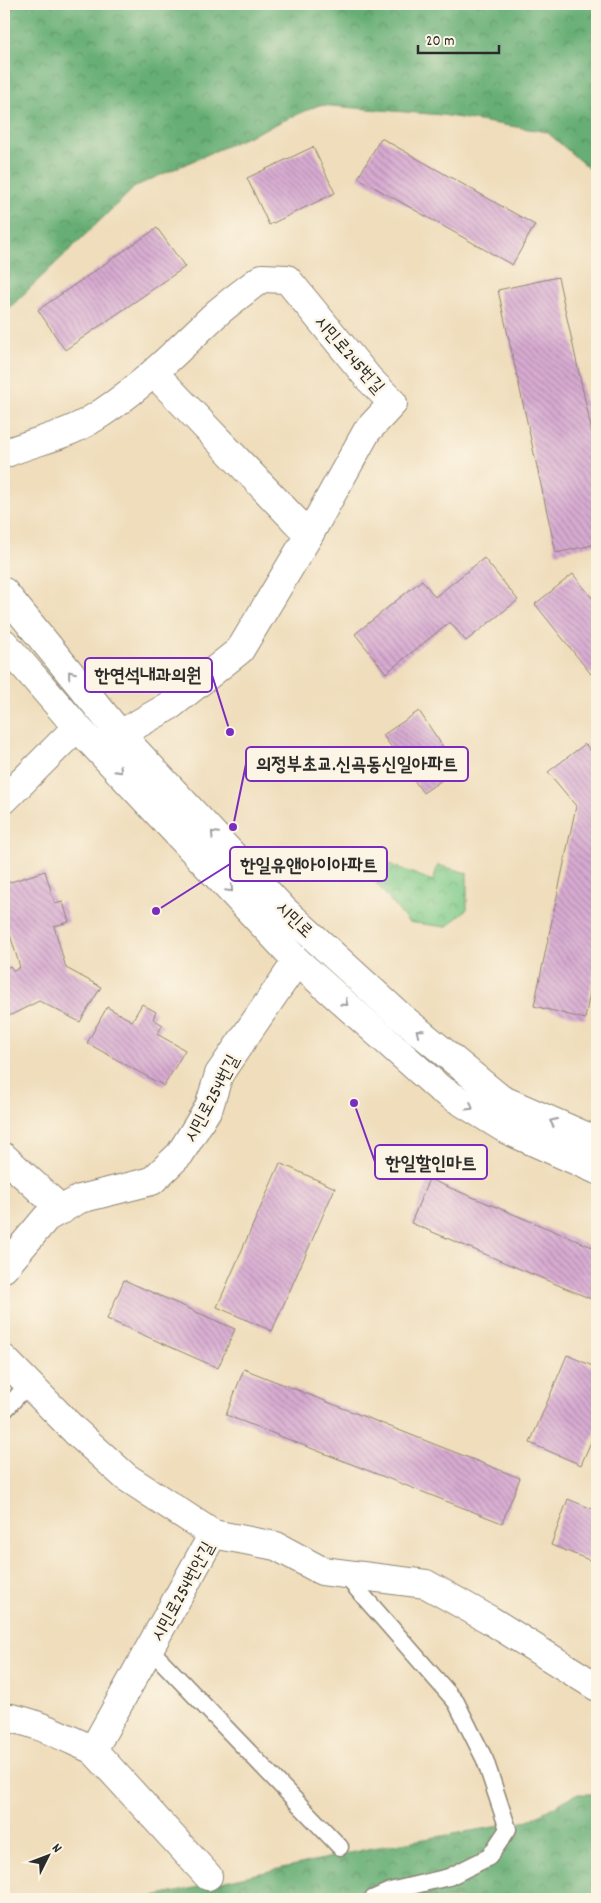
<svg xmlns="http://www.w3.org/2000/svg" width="601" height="1903" font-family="Dekko,'Poor Story',sans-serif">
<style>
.forest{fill:url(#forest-crowns);stroke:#486c50}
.park{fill:url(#park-crowns);stroke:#547a5a}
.building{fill:url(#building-back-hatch)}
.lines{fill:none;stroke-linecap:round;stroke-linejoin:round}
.lane-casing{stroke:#8d8473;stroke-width:19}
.street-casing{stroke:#8d8473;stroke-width:30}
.secondary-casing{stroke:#8d8473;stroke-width:30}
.path{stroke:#8d8473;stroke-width:3;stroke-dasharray:4 4;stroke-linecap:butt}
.lane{stroke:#fff;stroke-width:16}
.street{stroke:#fff;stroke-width:28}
.secondary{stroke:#fff;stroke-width:28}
.oneway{stroke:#a0a0a0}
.labels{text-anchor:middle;stroke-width:5;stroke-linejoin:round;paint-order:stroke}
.street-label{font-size:18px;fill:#2b2b2b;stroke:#fcf5e5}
.leader{fill:none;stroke:#7b2cbf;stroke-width:2}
.callout-dot{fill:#7b2cbf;stroke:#fcf5e5;stroke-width:2}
.callout{fill:#fcf5e5;stroke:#7b2cbf;stroke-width:2}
.callout-label{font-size:19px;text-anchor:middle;font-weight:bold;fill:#2b2b2b}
</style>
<defs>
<pattern id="forest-crowns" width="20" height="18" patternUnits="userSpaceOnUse" patternTransform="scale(1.25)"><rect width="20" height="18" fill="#66ae74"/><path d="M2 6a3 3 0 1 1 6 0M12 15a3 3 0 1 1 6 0" fill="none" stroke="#548e5f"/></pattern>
<pattern id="park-crowns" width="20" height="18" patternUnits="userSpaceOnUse" patternTransform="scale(1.25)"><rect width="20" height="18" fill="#7eca88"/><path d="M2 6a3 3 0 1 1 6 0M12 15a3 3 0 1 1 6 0" fill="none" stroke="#67a46f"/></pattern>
<pattern id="building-back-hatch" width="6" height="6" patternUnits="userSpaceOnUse" patternTransform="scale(1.25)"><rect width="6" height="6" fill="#d8abd2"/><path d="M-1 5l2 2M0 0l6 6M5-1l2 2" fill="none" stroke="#af8bab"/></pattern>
</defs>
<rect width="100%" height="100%" fill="#fcf5e5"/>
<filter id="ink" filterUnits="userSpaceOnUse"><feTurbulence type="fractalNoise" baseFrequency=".02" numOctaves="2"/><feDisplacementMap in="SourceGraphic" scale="10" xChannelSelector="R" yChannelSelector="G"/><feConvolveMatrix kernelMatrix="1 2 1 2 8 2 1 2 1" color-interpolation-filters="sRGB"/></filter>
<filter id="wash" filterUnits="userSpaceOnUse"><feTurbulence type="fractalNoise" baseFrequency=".0096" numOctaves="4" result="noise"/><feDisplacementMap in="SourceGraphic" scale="20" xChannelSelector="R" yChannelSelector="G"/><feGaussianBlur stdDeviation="1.12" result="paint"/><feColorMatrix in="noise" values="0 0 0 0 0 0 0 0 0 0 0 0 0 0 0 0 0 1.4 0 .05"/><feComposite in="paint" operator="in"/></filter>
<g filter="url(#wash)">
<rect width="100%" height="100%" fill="#efddbb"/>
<!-- forest -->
<g class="forest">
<polygon points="4,4 597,4 597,176 547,132 442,115 319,105 136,186 4,313"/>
<polygon points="576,1794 597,1794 597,1899 145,1899 367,1849 528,1821"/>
</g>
<!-- park -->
<polygon class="park" points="389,864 433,881 438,865 467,873 467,909 446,927 408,922 376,883"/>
<g id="blocks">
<!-- building -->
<g class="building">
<polygon points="381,138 535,225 512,265 358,178"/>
<polygon points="313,147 335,193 269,225 247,178"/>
<polygon points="157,228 185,267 65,350 38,310"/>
<polygon points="558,277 597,455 597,544 556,553 498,290"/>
<polygon points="484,558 518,600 466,641 450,622 386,673 355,634 422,580 435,597"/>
<polygon points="573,574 597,604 597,669 591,674 535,604"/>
<polygon points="419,711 458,769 423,793 383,735"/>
<polygon points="585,744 597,758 597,954 585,1019 534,1006 576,806 548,772"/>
<polygon points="45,871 55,904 63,902 69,922 54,926 66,968 101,987 80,1022 39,1001 9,1016 6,1010 4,1012 4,969 10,966 14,971 20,967 4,915 4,884"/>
<polygon points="142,1004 156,1012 153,1019 163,1025 157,1034 185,1050 164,1086 87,1043 107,1007 132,1021"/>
<polygon points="280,1163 335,1188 272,1331 217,1307"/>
<polygon points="429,1179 597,1249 596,1301 411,1223"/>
<polygon points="124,1280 235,1329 218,1368 107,1319"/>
<polygon points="567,1355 597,1368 597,1428 581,1465 530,1443"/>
<polygon points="244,1369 520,1478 502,1523 226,1415"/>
<polygon points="568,1499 597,1511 597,1563 551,1545"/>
</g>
</g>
</g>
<g filter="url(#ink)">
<use href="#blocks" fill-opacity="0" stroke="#8d8473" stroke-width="1"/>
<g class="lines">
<defs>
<g id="lane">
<polyline points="4,1411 28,1384"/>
<polyline points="344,1574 456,1702 485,1760 508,1829 489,1857 449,1877 390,1891 372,1899"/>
<polyline points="150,1649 340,1847"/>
</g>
<g id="street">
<polyline points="154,373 309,535"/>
<path d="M 4,454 C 31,442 63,437 89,421 C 138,392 176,351 217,313 C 231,301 247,289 262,278 L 287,279 L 369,379 L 393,403 L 367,431 L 309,535 L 240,650 L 171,705 L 101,745"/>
<polyline points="4,800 77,727"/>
<polyline points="4,1157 62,1210"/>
<polyline points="4,1268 46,1218 80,1199 152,1181 180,1154 209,1107 219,1074 297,961"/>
<path d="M 4,1359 L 75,1431 L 126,1477 L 213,1534 L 93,1750 C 64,1737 35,1721 4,1717"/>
<polyline points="213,1534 276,1546 322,1571 426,1584 490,1620 597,1687"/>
<polyline points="93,1750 208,1876"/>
</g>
<g id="secondary">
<polyline points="4,592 120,734 283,909 400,1016 501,1099 597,1141"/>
<polyline points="4,643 77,727 297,961 439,1088 507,1130 597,1170"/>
</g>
</defs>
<!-- lane casing -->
<use href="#lane" class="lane-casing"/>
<!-- street casing -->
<use href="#street" class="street-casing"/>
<!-- secondary casing -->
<use href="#secondary" class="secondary-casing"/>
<!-- path -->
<polyline class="path" points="4,15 13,4"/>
<!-- lane -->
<use href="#lane" class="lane"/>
<!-- street -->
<use href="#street" class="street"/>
<!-- secondary -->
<use href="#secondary" class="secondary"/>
</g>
<!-- one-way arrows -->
<defs><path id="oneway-chevron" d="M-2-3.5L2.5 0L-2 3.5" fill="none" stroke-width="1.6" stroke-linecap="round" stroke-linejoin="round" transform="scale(1.25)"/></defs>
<g class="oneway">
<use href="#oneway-chevron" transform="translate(71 674) rotate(-129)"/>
<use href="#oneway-chevron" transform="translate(119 770) rotate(47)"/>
<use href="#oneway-chevron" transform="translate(214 834) rotate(-133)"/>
<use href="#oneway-chevron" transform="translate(230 889) rotate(47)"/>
<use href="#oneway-chevron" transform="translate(345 1003) rotate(42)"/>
<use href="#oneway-chevron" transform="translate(419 1032) rotate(-141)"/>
<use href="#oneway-chevron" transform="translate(470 1107) rotate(32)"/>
<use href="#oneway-chevron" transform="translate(553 1122) rotate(-156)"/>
</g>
</g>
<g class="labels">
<!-- street labels -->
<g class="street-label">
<text transform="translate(350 354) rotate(49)" y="6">시민로245번길</text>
<text transform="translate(295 919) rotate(44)" y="6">시민로</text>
<text transform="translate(211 1098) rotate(-62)" y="6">시민로254번길</text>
<text transform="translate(182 1591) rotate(-61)" y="6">시민로254번안길</text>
</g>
</g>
<!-- callouts -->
<path class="leader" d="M230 732L212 675M233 827L246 764M156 911L230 864M354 1103L375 1162"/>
<g class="callout-dot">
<circle cx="230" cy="732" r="5"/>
<circle cx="233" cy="827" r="5"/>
<circle cx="156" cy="911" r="5"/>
<circle cx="354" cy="1103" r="5"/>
</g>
<g class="callout">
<rect x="85" y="658" width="127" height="34" rx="5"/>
<rect x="246" y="747" width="222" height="34" rx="5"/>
<rect x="230" y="847" width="157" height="34" rx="5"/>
<rect x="375" y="1145" width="112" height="34" rx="5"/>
</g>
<g class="callout-label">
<text x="148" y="681">한연석내과의원</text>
<text x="357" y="770">의정부초교.신곡동신일아파트</text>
<text x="309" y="871">한일유앤아이아파트</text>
<text x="431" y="1169">한일할인마트</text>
</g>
<!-- margin -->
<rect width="601" height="1903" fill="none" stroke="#fcf5e5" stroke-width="20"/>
<!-- north arrow -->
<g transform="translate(48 1856) rotate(48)" stroke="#fcf5e5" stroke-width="4" paint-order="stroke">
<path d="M0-4L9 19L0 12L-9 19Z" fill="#2b2b2b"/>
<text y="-8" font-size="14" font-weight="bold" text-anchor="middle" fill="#2b2b2b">N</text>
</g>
<!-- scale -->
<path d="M418 45v8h81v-8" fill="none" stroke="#2b2b2b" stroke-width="2.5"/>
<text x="426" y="45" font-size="15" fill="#2b2b2b" stroke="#fcf5e5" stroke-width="4" paint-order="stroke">20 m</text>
</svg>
